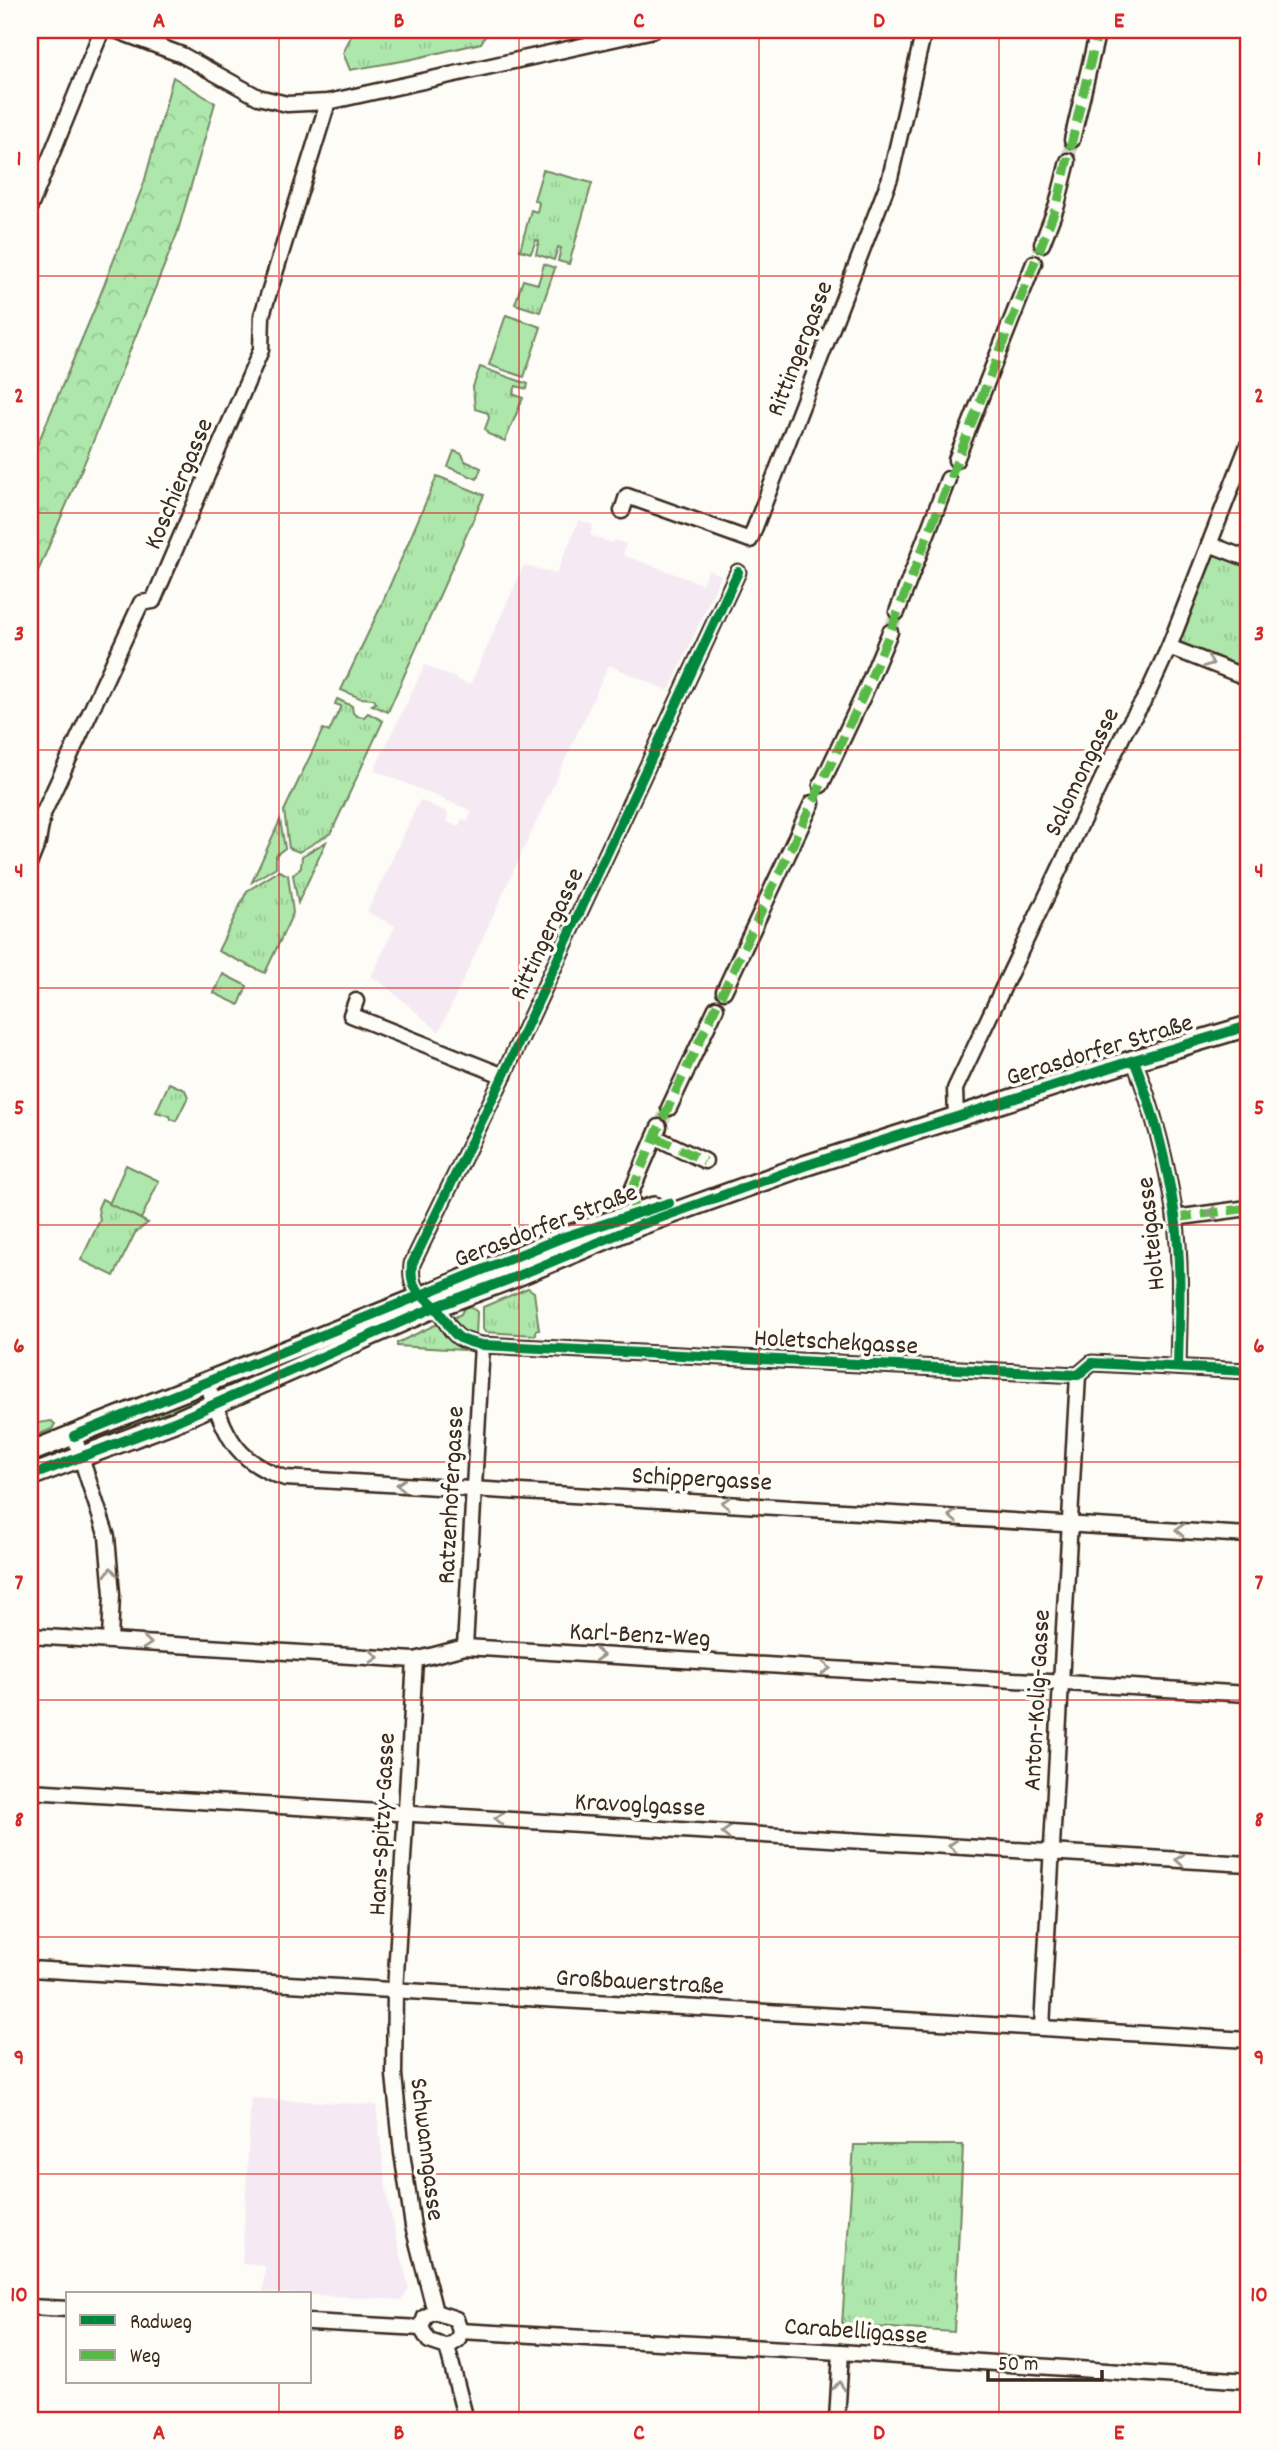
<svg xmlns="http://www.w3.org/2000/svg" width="1278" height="2450" font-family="Dekko,sans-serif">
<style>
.built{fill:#f5eaf3}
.grass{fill:url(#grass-tufts);stroke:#748864;stroke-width:2}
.forest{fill:url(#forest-crowns);stroke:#748864;stroke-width:2}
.pitch{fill:#aee7ab;stroke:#748864;stroke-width:2}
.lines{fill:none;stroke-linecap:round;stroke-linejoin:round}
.minor-tunnel{stroke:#d6d2cc;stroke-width:14;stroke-dasharray:14 7;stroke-linecap:butt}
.minor-casing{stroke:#3b2a1e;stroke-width:19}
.secondary-casing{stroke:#3b2a1e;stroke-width:24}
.minor{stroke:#fdfcf7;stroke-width:14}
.secondary{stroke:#fdfcf7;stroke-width:19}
.quiet{stroke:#58b947;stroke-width:9;stroke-dasharray:18 9;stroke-linecap:butt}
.cycleway-casing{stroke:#fdfcf7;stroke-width:15}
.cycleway{stroke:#00873e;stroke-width:10}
.oneway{stroke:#9c938a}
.grid{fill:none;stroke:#d62828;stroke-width:2;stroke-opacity:0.55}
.labels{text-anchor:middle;stroke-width:7;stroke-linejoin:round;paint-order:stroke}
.street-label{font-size:26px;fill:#3b2a1e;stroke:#fdfcf7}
.neatline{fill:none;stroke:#d62828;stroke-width:2.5}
.grid-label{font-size:23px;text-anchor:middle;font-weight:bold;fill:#d62828}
</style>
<defs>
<pattern id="grass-tufts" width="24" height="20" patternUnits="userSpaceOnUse" patternTransform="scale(1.75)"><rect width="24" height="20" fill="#aee7ab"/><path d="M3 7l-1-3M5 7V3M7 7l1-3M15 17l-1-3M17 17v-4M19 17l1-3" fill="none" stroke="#97c693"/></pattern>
<pattern id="forest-crowns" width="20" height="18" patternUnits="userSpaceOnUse" patternTransform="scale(1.75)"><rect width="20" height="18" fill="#aee7ab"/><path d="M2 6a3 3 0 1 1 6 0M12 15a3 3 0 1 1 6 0" fill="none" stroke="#97c693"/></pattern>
</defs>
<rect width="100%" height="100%" fill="#fdfcf7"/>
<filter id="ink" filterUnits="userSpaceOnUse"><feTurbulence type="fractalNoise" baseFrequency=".0143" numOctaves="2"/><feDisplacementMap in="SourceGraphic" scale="14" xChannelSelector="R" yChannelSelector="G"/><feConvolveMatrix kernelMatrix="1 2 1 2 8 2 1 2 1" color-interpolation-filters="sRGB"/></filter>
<g filter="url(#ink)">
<!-- built -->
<g class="built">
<polygon points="579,520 593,525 590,535 612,543 614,540 626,544 623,555 702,584 708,570 721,575 669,691 609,665 439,1032 381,982 371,977 395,926 367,912 420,800 447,812 448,815 446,821 458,827 462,819 468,821 472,811 374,770 425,665 470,685 524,565 556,574"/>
<polygon points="251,2098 376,2105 388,2203 409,2288 401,2300 263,2292 265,2266 242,2264"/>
</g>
<!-- grass -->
<g class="grass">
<polygon points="354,30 489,30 481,43 408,60 350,70 343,53"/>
<polygon points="543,170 592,183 569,264 558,261 561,248 558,247 554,260 536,254 539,241 536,240 531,253 520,250 531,210 537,212 539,203 534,200"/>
<polygon points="544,264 555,268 540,312 515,304 523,280 538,284"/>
<polygon points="480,367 528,384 527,389 516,386 513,394 523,398 505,441 488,434 485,429 489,418 488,413 475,409 473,387"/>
<polygon points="454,451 462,454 465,461 481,468 477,479 448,467"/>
<polygon points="437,476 484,495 388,712 372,705 376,703 374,699 360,698 341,690 381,606"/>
<polygon points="1215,551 1248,563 1248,669 1178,641"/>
<polygon points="337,699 352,706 353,713 357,716 364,717 368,713 383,721 331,833 299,852 289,848 284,811 323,729 329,732 341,706 335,704"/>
<polygon points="280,820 285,848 276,855 276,867 252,882"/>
<polygon points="326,842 298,903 293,875 301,868 302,856"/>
<polygon points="279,871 288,875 293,913 265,973 218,951 247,891"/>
<polygon points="223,974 247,986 239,1005 214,993"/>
<polygon points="169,1083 185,1090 188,1097 176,1121 171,1119 170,1116 156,1112"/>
<polygon points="102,1199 148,1223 135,1233 114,1276 81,1260 100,1220 98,1208"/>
<polygon points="528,1288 534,1292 539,1330 536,1330 536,1335 485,1332 483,1329 483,1307"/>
<polygon points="470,1306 477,1312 476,1336 463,1334 454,1319 455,1317 461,1314 464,1308"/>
<polygon points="437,1324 448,1339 467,1348 464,1350 397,1346 397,1343"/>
<polygon points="191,1397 197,1397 199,1402 89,1444 91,1437"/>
<polygon points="51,1421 55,1424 52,1429 30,1438 30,1424"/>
<polygon points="854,2145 963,2145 954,2332 842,2325"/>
</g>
<!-- forest -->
<polygon class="forest" points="173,77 215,103 177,234 86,459 30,590 30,462 95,308 144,183"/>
<!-- pitch -->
<g class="pitch">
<polygon points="506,315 541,327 524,377 489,365"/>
<polygon points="126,1165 159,1181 141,1219 109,1204"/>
</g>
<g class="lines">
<!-- minor-tunnel -->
<g class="minor-tunnel">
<polyline points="1068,161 1072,140"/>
<polyline points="890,632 897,612"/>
<polyline points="659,1127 669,1108"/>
</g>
<defs>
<g id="minor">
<polyline points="115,30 182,55 258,97 287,104 328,102 654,30"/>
<polyline points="1072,140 1098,30"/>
<polyline points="30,207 102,30"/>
<polyline points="1042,244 1057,205 1068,161"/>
<polyline points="956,460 1034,263"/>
<polyline points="622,511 627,496 750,540 890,178 924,30"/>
<polyline points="1209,544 1248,559"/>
<path d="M 738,572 L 500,1083 L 412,1264 C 409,1294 422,1291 437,1309 C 456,1333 449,1338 482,1345 L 1078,1375 L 1092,1363 L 1248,1371"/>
<polyline points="897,612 948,479"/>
<polyline points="1169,647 1248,678"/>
<polyline points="821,785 864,694 890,632"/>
<polyline points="30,862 38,842 43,814 141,603 153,601 261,350 262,315 328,102"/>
<polyline points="724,991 812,803"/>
<polyline points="356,1001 351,1015 504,1076"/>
<path d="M 1134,1060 C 1153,1109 1167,1163 1175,1216 C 1182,1264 1179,1318 1178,1367"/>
<polyline points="669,1108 716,1008"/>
<polyline points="956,1117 955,1089 1125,731 1147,695 1169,647 1248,445"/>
<polyline points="655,1137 705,1161"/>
<polyline points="1175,1218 1248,1208"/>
<polyline points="638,1220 630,1195 659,1127"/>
<path d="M 206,1382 C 226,1430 230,1460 285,1478 L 1248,1535"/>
<polyline points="74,1436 107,1537 112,1594 110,1640"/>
<polyline points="30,1636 415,1660 465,1647 1248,1694"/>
<polyline points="465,1647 482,1345"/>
<polyline points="415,1660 395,1991 394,2075 402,2153 413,2226 435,2312"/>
<polyline points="30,1791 1248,1864"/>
<polyline points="30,1969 1248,2040"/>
<polyline points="1042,2027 1078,1375"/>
<polyline points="30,2307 68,2309"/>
<polyline points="310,2322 421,2328"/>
<polyline points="421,2328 425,2317 435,2312 456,2319 460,2331 458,2340 447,2347"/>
<polyline points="421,2328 429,2341 447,2347"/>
<polyline points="460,2331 841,2352 1248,2381"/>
<polyline points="447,2347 466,2420"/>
<polyline points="837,2420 841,2352"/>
</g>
<g id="secondary">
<polyline points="30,1452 421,1297 561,1238 654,1207"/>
<polyline points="30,1476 174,1422 435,1307 510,1279 640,1225 804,1166 1134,1060 1248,1026"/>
</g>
</defs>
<!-- minor casing -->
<use href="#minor" class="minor-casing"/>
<!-- secondary casing -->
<use href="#secondary" class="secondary-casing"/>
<!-- minor -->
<use href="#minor" class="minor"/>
<!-- secondary -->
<use href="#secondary" class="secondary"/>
<!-- quiet -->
<g class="quiet">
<polyline points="655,1137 705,1161"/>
<polyline points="638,1218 630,1195 659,1127 864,694 890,632 1057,205 1098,30"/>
<polyline points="1175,1218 1248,1208"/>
</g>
<defs>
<g id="cycleway">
<path d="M 738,572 L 500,1083 L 412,1264 C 409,1294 422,1291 437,1309 C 456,1333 449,1338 482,1345 L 1078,1375 L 1092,1363 L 1248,1371"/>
<path d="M 1134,1060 C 1153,1109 1167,1163 1175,1216 C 1182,1264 1179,1318 1178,1367"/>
<polyline points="74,1436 561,1238 669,1203"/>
<polyline points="30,1476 174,1422 435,1307 510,1279 640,1225 804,1166 1134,1060 1248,1026"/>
</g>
</defs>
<!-- cycleway casing -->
<use href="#cycleway" class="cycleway-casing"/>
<!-- cycleway -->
<use href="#cycleway" class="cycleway"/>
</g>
<!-- one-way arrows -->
<defs><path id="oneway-chevron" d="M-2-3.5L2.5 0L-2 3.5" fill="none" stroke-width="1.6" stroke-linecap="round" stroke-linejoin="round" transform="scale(1.75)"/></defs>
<g class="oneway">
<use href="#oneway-chevron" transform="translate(1209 662) rotate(22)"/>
<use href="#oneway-chevron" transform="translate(1212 1213) rotate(173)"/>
<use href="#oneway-chevron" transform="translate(401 1485) rotate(-177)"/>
<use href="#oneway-chevron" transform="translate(726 1503) rotate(-177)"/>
<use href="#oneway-chevron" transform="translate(953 1516) rotate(-177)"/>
<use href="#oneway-chevron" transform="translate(1180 1530) rotate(-176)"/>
<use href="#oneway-chevron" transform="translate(111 1572) rotate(-93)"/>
<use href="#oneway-chevron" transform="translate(147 1643) rotate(4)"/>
<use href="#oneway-chevron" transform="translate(599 1655) rotate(3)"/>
<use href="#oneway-chevron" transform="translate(374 1657) rotate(4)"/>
<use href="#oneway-chevron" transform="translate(826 1668) rotate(3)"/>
<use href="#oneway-chevron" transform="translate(499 1819) rotate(-177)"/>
<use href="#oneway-chevron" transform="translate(726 1833) rotate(-177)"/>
<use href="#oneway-chevron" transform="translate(953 1846) rotate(-177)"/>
<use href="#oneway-chevron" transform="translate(1180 1860) rotate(-177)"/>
<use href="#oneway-chevron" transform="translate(839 2386) rotate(-86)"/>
</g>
</g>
<!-- grid -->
<path class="grid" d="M 279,30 L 279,2294M 519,30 L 519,2420M 759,30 L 759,2420M 999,30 L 999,2420M 30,276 L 1248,276M 30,513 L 1248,513M 30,750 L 1248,750M 30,988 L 1248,988M 30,1225 L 1248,1225M 30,1462 L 1248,1462M 30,1700 L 1248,1700M 30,1937 L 1248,1937M 30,2174 L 1248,2174M 279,2382 L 279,2420"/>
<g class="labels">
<!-- street labels -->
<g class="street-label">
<text transform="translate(798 348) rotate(-69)" y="9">Rittingergasse</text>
<text transform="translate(177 483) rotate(-67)" y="9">Koschiergasse</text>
<text transform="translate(1080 771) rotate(-64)" y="9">Salomongasse</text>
<text transform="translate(545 933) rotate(-65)" y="9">Rittingergasse</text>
<text transform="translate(1099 1048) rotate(-17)" y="9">Gerasdorfer Straße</text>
<text transform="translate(545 1224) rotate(-21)" y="9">Gerasdorfer Straße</text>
<text transform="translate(1149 1234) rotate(-96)" y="9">Holteigasse</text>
<text transform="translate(836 1340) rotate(3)" y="9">Holetschekgasse</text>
<text transform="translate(702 1477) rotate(3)" y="9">Schippergasse</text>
<text transform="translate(449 1495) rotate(-87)" y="9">Ratzenhofergasse</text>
<text transform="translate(640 1633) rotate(3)" y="9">Karl-Benz-Weg</text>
<text transform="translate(1035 1700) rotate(-87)" y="9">Anton-Kolig-Gasse</text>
<text transform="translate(640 1803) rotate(3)" y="9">Kravoglgasse</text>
<text transform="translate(380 1824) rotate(-87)" y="9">Hans-Spitzy-Gasse</text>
<text transform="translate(640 1980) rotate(3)" y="9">Großbauerstraße</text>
<text transform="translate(429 2149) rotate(83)" y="9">Schwanngasse</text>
<text transform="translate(856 2329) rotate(4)" y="9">Carabelligasse</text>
</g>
</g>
<!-- margin -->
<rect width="1278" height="2450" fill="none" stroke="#fdfcf7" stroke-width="77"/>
<!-- legend -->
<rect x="66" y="2292" width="245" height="91" fill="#fdfcf7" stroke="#afa8a0" stroke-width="2"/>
<rect x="80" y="2315" width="35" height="10" fill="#00873e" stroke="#afa8a0" stroke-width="2"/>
<text x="130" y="2328" font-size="21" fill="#3b2a1e">Radweg</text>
<rect x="80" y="2350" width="35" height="10" fill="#58b947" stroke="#afa8a0" stroke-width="2"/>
<text x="130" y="2362" font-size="21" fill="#3b2a1e">Weg</text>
<!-- scale -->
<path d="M988 2370v10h114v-10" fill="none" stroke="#3b2a1e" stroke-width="3.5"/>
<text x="998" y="2370" font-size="21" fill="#3b2a1e" stroke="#fdfcf7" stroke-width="5" paint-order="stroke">50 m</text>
<rect x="38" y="38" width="1202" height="2374" class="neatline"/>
<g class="grid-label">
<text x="159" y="27">A</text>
<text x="399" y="27">B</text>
<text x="639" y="27">C</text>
<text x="879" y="27">D</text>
<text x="1119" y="27">E</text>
<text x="19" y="165">1</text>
<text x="1259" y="165">1</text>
<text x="19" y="402">2</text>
<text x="1259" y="402">2</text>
<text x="19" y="640">3</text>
<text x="1259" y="640">3</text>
<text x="19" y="877">4</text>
<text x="1259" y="877">4</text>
<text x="19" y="1114">5</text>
<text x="1259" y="1114">5</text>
<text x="19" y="1352">6</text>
<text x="1259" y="1352">6</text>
<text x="19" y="1589">7</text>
<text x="1259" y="1589">7</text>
<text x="19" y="1826">8</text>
<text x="1259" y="1826">8</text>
<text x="19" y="2064">9</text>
<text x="1259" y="2064">9</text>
<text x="19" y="2301">10</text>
<text x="1259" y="2301">10</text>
<text x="159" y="2439">A</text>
<text x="399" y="2439">B</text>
<text x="639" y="2439">C</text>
<text x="879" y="2439">D</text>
<text x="1119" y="2439">E</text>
</g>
</svg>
